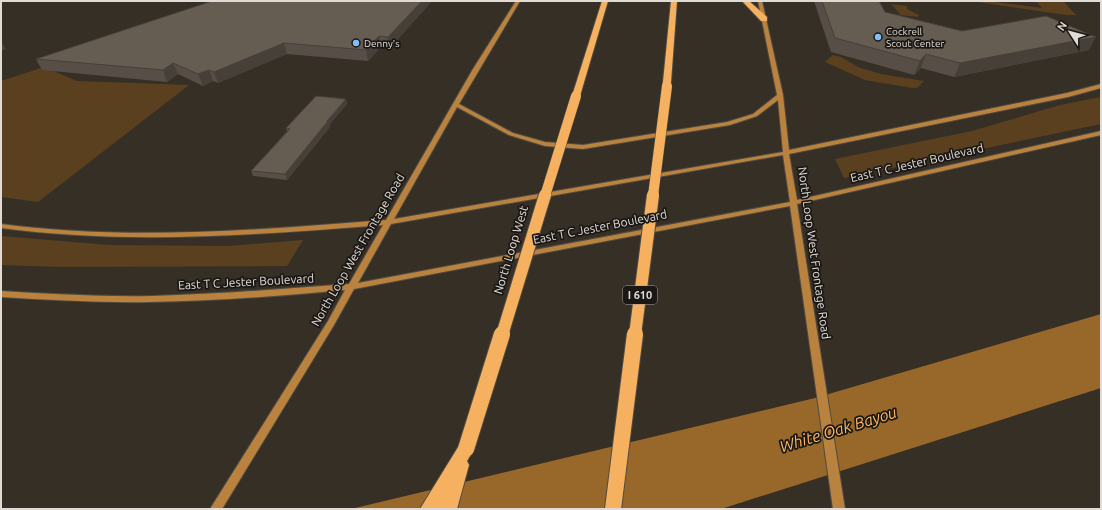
<svg xmlns="http://www.w3.org/2000/svg" width="1102" height="510" font-family="Ubuntu,sans-serif">
<style>
.green{fill:#5b4020}
.water{fill:#98682a}
.lines{fill:none;stroke-linecap:round;stroke-linejoin:round}
.secondary-casing{stroke:#514b42;stroke-width:2}
.highway-casing{stroke:#514b42;stroke-width:2}
.secondary{fill:#b9823e;fill-rule:evenodd}
.highway{fill:#f5b15f;fill-rule:evenodd}
.highway-bridge-far3-casing{stroke:#514b42;stroke-width:9;stroke-linecap:butt}
.highway-bridge-far2-casing{stroke:#514b42;stroke-width:11;stroke-linecap:butt}
.highway-bridge-far1-casing{stroke:#514b42;stroke-width:14;stroke-linecap:butt}
.highway-bridge-casing{stroke:#514b42;stroke-width:18;stroke-linecap:butt}
.highway-bridge-far3{stroke:#f5b15f;stroke-width:8}
.highway-bridge-far2{stroke:#f5b15f;stroke-width:10}
.highway-bridge-far1{stroke:#f5b15f;stroke-width:12}
.highway-bridge{stroke:#f5b15f;stroke-width:16}
.wall{fill:#574f47}
.shaded-wall{fill:#474039}
.building{fill:#655c52;stroke:#474039}
.poi-dot{fill:#80bdfa;stroke:#1b1714;stroke-width:1.5}
.labels{text-anchor:middle;stroke-width:3.5;stroke-linejoin:round;paint-order:stroke}
.far-poi-label{font-size:10px;fill:#e0dbd5;stroke:#1b1714;text-anchor:start}
.shield{fill:#1b1714;stroke:#a5a09b;stroke-width:1}
.shield-label{font-size:11px;font-weight:bold;fill:#e0dbd5}
.street-label{font-size:12px;fill:#e0dbd5;stroke:#1b1714}
.near-water-label{font-size:16px;font-style:italic;fill:#fdb864;stroke:#1b1714}
</style>
<rect width="100%" height="100%" fill="#362f26"/>
<!-- green -->
<g class="green">
<polygon points="971,1 987,1 1042,8 1036,1 1064,2 1076,15 1066,15"/>
<polygon points="891,4 907,6 907,9 919,15 918,17 901,15"/>
<polygon points="833,55 841,57 858,67 881,74 924,81 917,88 913,88 865,80 825,62"/>
<polygon points="44,67 77,81 189,85 38,202 1,197 1,81"/>
<polygon points="1101,97 1101,124 844,178 835,159 972,131 1060,105"/>
<polygon points="1,236 109,245 228,246 303,240 287,266 59,267 1,265"/>
</g>
<!-- water -->
<polygon class="water" points="1101,314 1101,388 721,509 351,509 815,398"/>
<g class="lines">
<defs>
<path id="secondary" d="M 516,1 L 520,1 L 459,104 L 513,133 L 545,142 L 583,145 L 727,122 L 753,114 L 777,95 L 758,1 L 762,1 L 783,95 L 789,150 L 1067,93 L 1101,84 L 1101,88 L 1068,97 L 789,154 L 797,200 L 1101,131 L 1101,135 L 797,204 L 845,509 L 833,509 L 790,206 L 354,289 L 334,325 L 222,509 L 210,509 L 328,321 L 345,290 C 281,296 215,301 150,302 C 101,303 51,300 1,297 L 1,291 C 51,294 102,297 152,296 C 218,294 283,289 349,284 L 383,225 C 256,235 128,245 1,228 L 1,224 C 129,241 258,230 386,220 L 473,69 ZM 778,100 L 783,152 L 394,219 L 457,107 L 509,135 L 545,146 L 583,149 L 730,125 L 757,116 ZM 783,155 L 790,202 L 358,283 L 391,224 Z"/>
<g id="highway">
<polygon points="602,1 608,1 580,96 576,99 573,98 572,96"/>
<polygon points="671,1 677,1 671,82 667,85 663,82"/>
<polygon points="742,1 749,1 767,17 767,21 761,21"/>
<polygon points="466,442 472,444 474,449 467,461 469,465 457,509 439,509 440,506 439,509 420,509 460,444"/>
</g>
</defs>
<!-- secondary casing -->
<use href="#secondary" class="secondary-casing"/>
<!-- highway casing -->
<use href="#highway" class="highway-casing"/>
<!-- secondary -->
<use href="#secondary" class="secondary"/>
<!-- highway -->
<use href="#highway" class="highway"/>
<defs>
<polyline id="highway-bridge-far3" points="666,87 667,82"/>
<g id="highway-bridge-far2">
<polyline points="545,196 576,96"/>
<polyline points="653,196 667,86"/>
</g>
<g id="highway-bridge-far1">
<polyline points="502,335 545,195"/>
<polyline points="635,335 653,195"/>
</g>
<g id="highway-bridge">
<polyline points="466,449 502,334"/>
<polyline points="613,509 635,334"/>
</g>
</defs>
<!-- highway-bridge-far3 casing -->
<use href="#highway-bridge-far3" class="highway-bridge-far3-casing"/>
<!-- highway-bridge-far2 casing -->
<use href="#highway-bridge-far2" class="highway-bridge-far2-casing"/>
<!-- highway-bridge-far1 casing -->
<use href="#highway-bridge-far1" class="highway-bridge-far1-casing"/>
<!-- highway-bridge casing -->
<use href="#highway-bridge" class="highway-bridge-casing"/>
<!-- highway-bridge-far3 -->
<use href="#highway-bridge-far3" class="highway-bridge-far3"/>
<!-- highway-bridge-far2 -->
<use href="#highway-bridge-far2" class="highway-bridge-far2"/>
<!-- highway-bridge-far1 -->
<use href="#highway-bridge-far1" class="highway-bridge-far1"/>
<!-- highway-bridge -->
<use href="#highway-bridge" class="highway-bridge"/>
</g>
<!-- wall -->
<g class="wall">
<polygon points="212,1 432,1 390,48 381,47 368,61 287,54 218,83 213,81 203,86 178,74 167,82 42,70 36,59"/>
<polygon points="814,1 879,1 885,12 962,31 1089,50 954,77 921,68 914,75 831,52"/>
<polygon points="346,99 347,104 329,125 330,127 287,180 253,176 251,171 287,131 286,128"/>
</g>
<!-- shaded-wall -->
<g class="shaded-wall">
<polygon points="422,1 432,1 390,48 388,37"/>
<polygon points="379,36 381,47 368,61 366,50"/>
<polygon points="1096,37 1089,50 954,77 960,63"/>
<polygon points="1,41 6,49 1,51"/>
<polygon points="284,43 287,54 218,83 214,72"/>
<polygon points="926,54 921,68 914,75 920,61"/>
<polygon points="173,63 178,74 167,82 163,70"/>
<polygon points="209,70 213,81 203,86 198,74"/>
<polygon points="346,99 347,104 329,125 330,127 287,180 285,174 327,121"/>
</g>
<!-- building -->
<g class="building">
<polygon points="212,1 422,1 388,37 379,36 366,50 284,43 214,72 209,70 198,74 173,63 163,70 36,59"/>
<polygon points="822,1 879,1 885,12 962,31 1046,16 1096,37 960,63 926,54 920,61 835,38"/>
<polygon points="316,96 346,99 327,121 328,121 285,174 251,171 290,129 286,128"/>
</g>
<!-- markers -->
<g class="poi-dot">
<circle cx="878" cy="37" r="4"/>
<circle cx="356" cy="43" r="4"/>
</g>
<g class="labels">
<!-- far-poi labels -->
<g class="far-poi-label">
<text x="886" y="35">Cockrell<tspan x="886" dy="12">Scout Center</tspan></text>
<text x="364" y="47">Denny's</text>
</g>
<!-- shield labels -->
<rect class="shield" x="623" y="286" width="34" height="18" rx="3"/>
<g class="shield-label">
<text x="640" y="299">I 610</text>
</g>
<!-- street labels -->
<g class="street-label">
<text transform="translate(917 163) rotate(-13)" y="4">East T C Jester Boulevard</text>
<text transform="translate(600 227) rotate(-11)" y="4">East T C Jester Boulevard</text>
<text transform="translate(358 250) rotate(-60)" y="4">North Loop West Frontage Road</text>
<text transform="translate(511 250) rotate(-73)" y="4">North Loop West</text>
<text transform="translate(814 253) rotate(82)" y="4">North Loop West Frontage Road</text>
<text transform="translate(246 282) rotate(-3)" y="4">East T C Jester Boulevard</text>
</g>
<!-- near-water labels -->
<g class="near-water-label">
<text transform="translate(838 429) rotate(-17)" y="6">White Oak Bayou</text>
</g>
</g>
<!-- border -->
<rect width="1102" height="510" fill="none" stroke="#e0dbd5" stroke-width="4"/>
<!-- north arrow -->
<g transform="translate(1070 32) rotate(306)" stroke="#1b1714" stroke-width="3" paint-order="stroke">
<path d="M0-3L7 15L0 10L-7 15Z" fill="#e0dbd5"/>
<text y="-6" font-size="11" font-weight="bold" text-anchor="middle" fill="#e0dbd5">N</text>
</g>
</svg>
